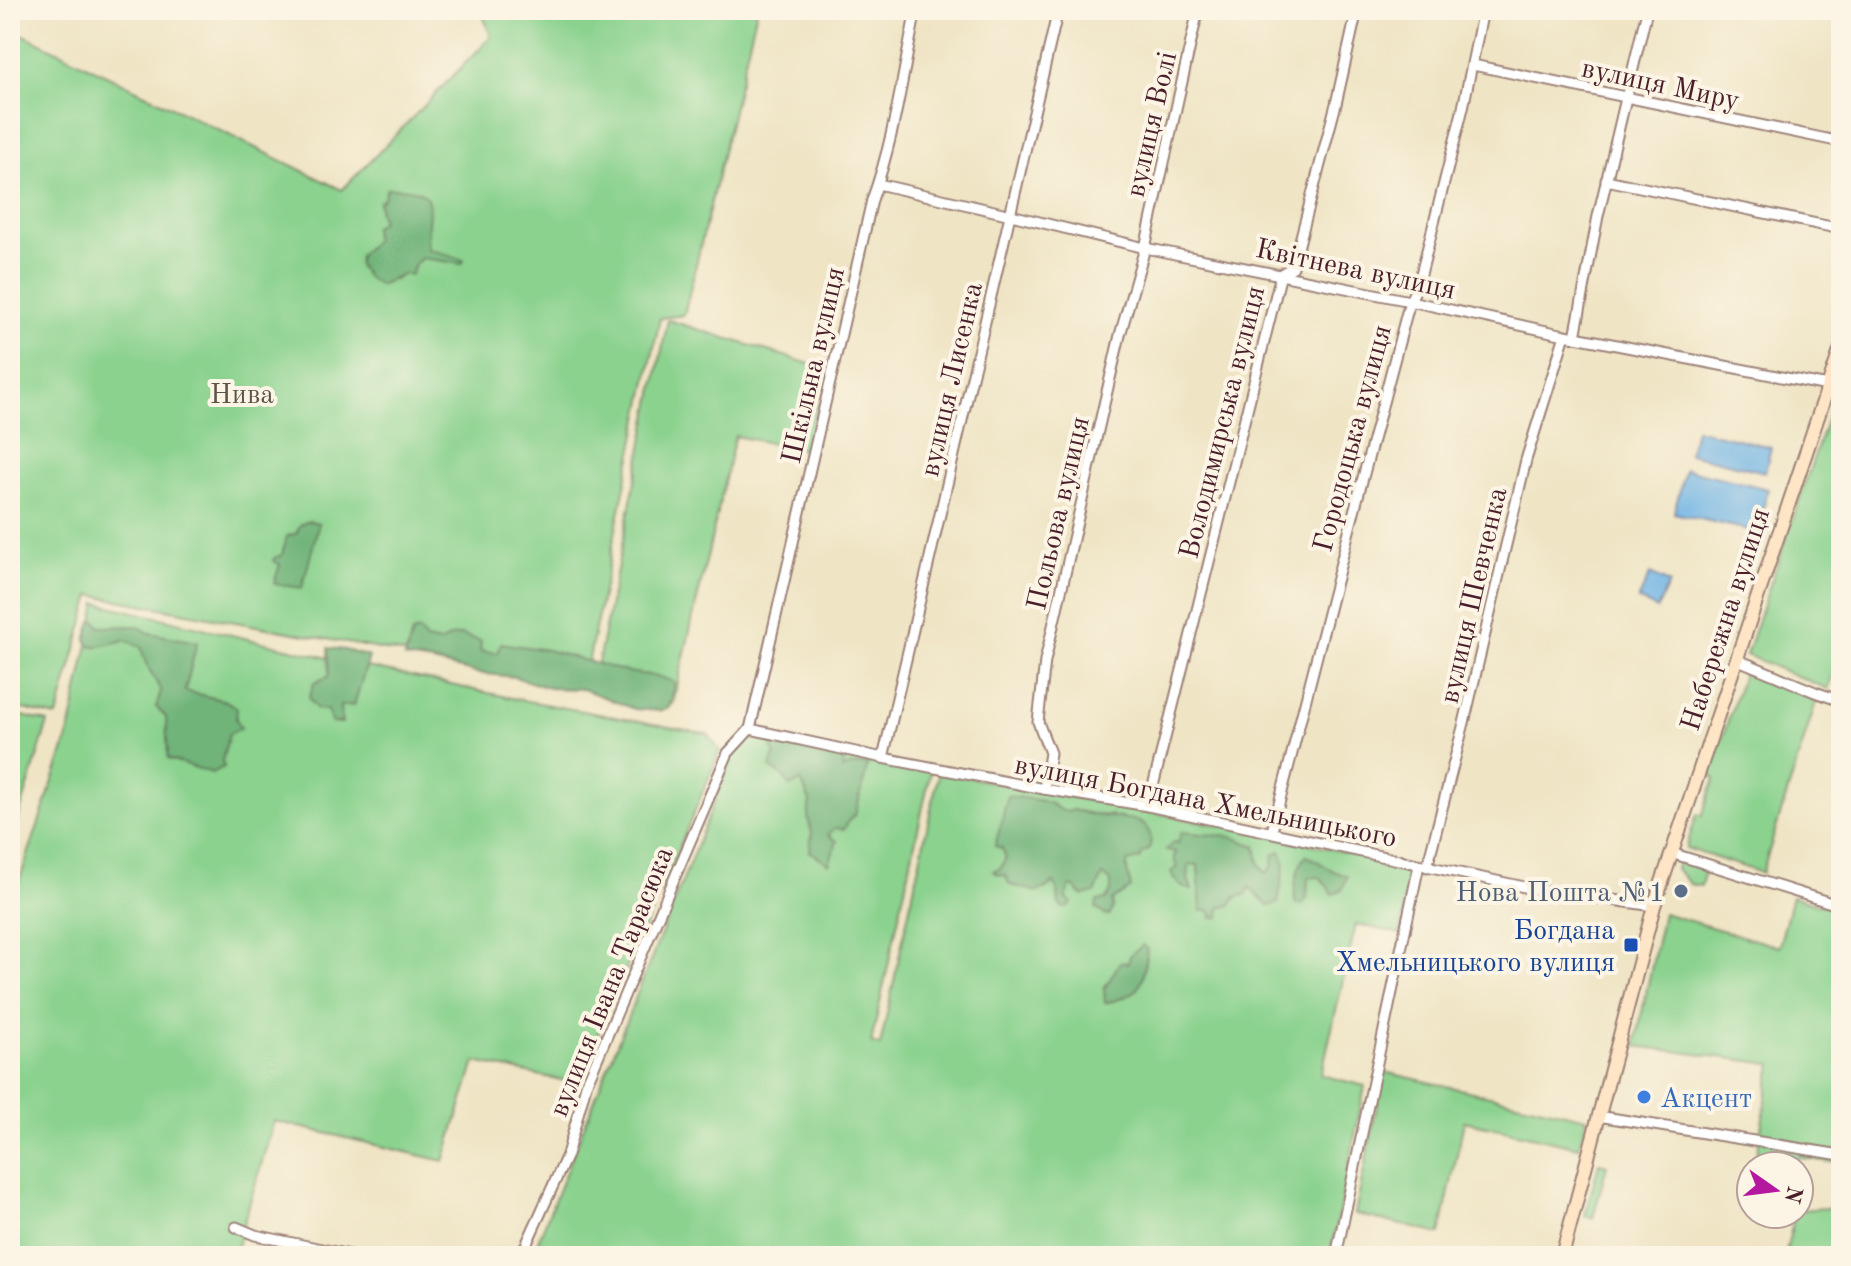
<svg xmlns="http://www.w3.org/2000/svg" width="1851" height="1266" font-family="'Old Standard TT',serif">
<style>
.green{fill:#8ad28e;stroke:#6a785c;stroke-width:2;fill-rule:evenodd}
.forest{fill:#6fb479;stroke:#5c6a52;stroke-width:2}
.water{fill:#6eb3e4;stroke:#5c6988;stroke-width:2}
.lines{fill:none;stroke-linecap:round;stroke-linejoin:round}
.street-casing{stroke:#9c8278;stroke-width:13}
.secondary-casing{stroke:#9c8278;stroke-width:16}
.street{stroke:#fff;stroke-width:9}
.secondary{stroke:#fde5c5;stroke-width:12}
.service-dot{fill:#5c6f8a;stroke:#fcf5e5;stroke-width:3}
.transit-dot{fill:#1a4fb4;stroke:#fcf5e5;stroke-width:3}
.shop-dot{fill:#3f7fe0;stroke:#fcf5e5;stroke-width:3}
.labels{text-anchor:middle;stroke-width:8;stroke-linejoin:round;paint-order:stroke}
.street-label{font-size:28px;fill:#4a1f2b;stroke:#fcf5e5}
.park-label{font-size:28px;fill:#5d5549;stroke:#fcf5e5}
.service-label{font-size:28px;fill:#4e5e75;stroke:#fcf5e5;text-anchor:end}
.transit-label{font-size:28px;fill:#164399;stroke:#fcf5e5;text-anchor:end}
.shop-label{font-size:28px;fill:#366cbe;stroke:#fcf5e5;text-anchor:start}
</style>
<rect width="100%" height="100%" fill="#fcf5e5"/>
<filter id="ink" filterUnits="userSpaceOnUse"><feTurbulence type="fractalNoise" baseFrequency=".0125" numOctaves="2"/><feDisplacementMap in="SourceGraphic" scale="16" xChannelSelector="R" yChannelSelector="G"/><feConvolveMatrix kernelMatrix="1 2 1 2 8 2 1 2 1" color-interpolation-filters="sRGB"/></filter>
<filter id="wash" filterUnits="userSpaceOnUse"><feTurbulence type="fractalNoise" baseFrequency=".006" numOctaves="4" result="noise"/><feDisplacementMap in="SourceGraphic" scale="32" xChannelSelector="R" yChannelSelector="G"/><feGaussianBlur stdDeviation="1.8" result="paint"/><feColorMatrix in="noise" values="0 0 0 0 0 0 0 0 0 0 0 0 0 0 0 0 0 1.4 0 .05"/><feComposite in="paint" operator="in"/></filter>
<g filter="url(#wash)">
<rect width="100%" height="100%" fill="#efe4c4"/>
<!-- green -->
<g class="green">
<polygon points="481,10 757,10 684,315 660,318 583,687 91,595 57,717 10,706 10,28 342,190 491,37"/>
<polygon points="668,320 826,369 806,450 735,436 673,704 593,687"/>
<polygon points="1841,378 1841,652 1828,689 1746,655"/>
<polygon points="97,603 367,667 516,699 708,734 720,751 665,881 576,1083 475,1062 444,1161 274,1121 234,1256 10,1256 10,908 68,737"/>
<polygon points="1745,669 1816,702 1762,873 1686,848 1697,814 1702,816 1715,778 1710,775"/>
<polygon points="10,713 48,722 10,845"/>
<path d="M 751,737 L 774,738 L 801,781 L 810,801 L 808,818 L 812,833 L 810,851 L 835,828 L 867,764 L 848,766 L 841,770 L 845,753 L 931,770 L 871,1043 L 880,1046 L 939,772 L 1267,834 L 1411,868 L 1400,934 L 1356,924 L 1321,1075 L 1365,1086 L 1330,1256 L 532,1256 L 733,755 ZM 1057,810 C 1065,812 1070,811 1077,811 C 1089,812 1099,817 1112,815 L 1127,861 L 1127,871 L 1131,888 L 1112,900 L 1106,900 L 1111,891 L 1111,881 L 1103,875 L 1069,887 L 1066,898 L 1059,904 L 1058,891 L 1054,883 L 1045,889 L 1010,885 L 1005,875 L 994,871 L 1001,868 L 1006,857 L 1002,848 L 995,846 ZM 1176,851 L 1259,863 L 1265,873 L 1272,868 L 1236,897 L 1230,905 L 1211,911 L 1202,911 L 1198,865 L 1189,863 L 1188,879 L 1192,890 L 1174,859 Z"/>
<polygon points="1678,861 1705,869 1701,886 1690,884 1676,869"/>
<polygon points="1792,896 1841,911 1841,1163 1757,1153 1772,1064 1635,1046 1663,913 1779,947"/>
<polygon points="1384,1072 1587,1118 1579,1147 1464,1121 1440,1234 1355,1214"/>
<polygon points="1599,1163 1607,1165 1593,1218 1585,1216"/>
<polygon points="1841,1207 1841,1256 1785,1256 1795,1214 1799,1214 1799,1210"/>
</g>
<!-- forest -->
<g class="forest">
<path d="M 387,188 C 448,186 423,210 428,249 L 464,260 L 462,264 L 422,258 L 415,264 L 411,275 L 405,274 L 379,285 L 367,277 L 358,265 L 359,255 L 375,240 L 373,228 L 382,221 L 379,211 L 379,201 L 383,199 Z"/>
<polygon points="308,521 319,523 302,588 274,584 280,564 273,561 274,558 282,555 287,536 296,534 300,525"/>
<polygon points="92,621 96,621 100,627 137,626 149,633 197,642 185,691 226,701 237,708 236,719 241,728 229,734 222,761 224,767 212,773 168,759 166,717 156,707 161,691 145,661 141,647 125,640 100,646 91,646 86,640"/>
<polygon points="419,631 426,640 440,643 452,636 461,635 481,641 480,651 498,653 501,643 547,650 627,672 657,676 672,681 675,684 669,708 661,711 634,709 583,689 549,688 515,677 477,673 433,662 405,658 412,633"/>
<polygon points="328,648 345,650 369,657 354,705 340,706 342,723 332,723 327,710 317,709 309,698 314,683 329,676"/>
<polygon points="774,738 845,753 842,769 848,766 868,764 855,816 852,816 844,829 835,828 828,835 837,841 829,864 810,851 812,833 808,818 810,801 801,781 790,787 783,776 770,768 775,755 772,748"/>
<path d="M 1008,796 C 1019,798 1039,799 1049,803 C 1059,808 1061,814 1073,810 C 1082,812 1091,815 1100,816 C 1122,819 1159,815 1149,850 L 1142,853 L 1140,859 L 1127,862 L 1127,871 L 1131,888 L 1112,900 L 1113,907 L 1110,915 L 1105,915 L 1096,908 L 1097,901 L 1106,900 L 1111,891 L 1111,881 L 1103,875 L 1095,893 L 1083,896 L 1074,887 L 1069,887 L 1066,898 L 1072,903 L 1069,907 L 1063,908 L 1059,904 L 1058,891 L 1054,883 L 1038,892 L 1010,885 L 1005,875 L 999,875 L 993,871 L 1001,868 L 1006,857 L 1002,848 L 995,846 Z"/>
<path d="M 1181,832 L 1232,837 L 1256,846 L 1259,863 L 1265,873 L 1272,868 L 1274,854 L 1281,851 L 1285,862 L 1278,903 L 1268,906 L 1249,887 L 1246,895 L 1236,897 L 1230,905 L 1220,908 L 1219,917 L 1212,918 L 1211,911 L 1201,911 L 1198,865 L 1189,864 L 1188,879 L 1192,890 C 1182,889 1174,881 1171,872 L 1177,867 L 1174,859 L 1176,852 L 1166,850 L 1173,842 L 1178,843 Z"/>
<path d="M 1306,856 C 1323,862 1328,871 1347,876 L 1342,890 L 1333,894 L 1320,877 L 1308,877 L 1307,898 L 1302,905 L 1295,903 C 1294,886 1295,870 1306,856 Z"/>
<path d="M 1143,945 L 1147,950 C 1141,987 1144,994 1105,1003 L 1104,989 L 1120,962 L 1128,963 L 1130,956 Z"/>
</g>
<!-- water -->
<g class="water">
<polygon points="1695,429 1771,447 1765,472 1689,454"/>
<polygon points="1685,469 1768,489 1757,532 1674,513"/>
<polygon points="1650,574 1669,583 1657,609 1638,600"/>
</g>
</g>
<g filter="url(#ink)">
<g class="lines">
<defs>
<g id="street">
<polyline points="1473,65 1841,142"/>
<polyline points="1606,180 1841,229"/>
<polyline points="878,184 1011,215 1145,248 1410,301 1565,335 1828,386"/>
<polyline points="1575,337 1598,216 1647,10"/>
<polyline points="1736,659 1815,692 1841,701"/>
<polyline points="750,729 883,758 1044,789 1148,806 1529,888 1654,906"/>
<path d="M 750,729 L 872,200 C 894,140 903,73 916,10"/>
<polyline points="883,758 1058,10"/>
<polyline points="1044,789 1050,753 1038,722 1045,661 1120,335 1145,248 1198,10"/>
<polyline points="1148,806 1281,274 1293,267 1336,104 1357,10"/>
<polyline points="1272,831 1356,504 1410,301 1419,282 1463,108 1483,10"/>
<polyline points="1671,853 1841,906"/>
<polyline points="1427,867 1465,719 1526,460 1565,335"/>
<polyline points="1598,1116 1841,1155"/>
<polyline points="236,1227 255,1235 355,1256"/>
<polyline points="521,1256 567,1155 586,1085 728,753 750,729"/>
<polyline points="1336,1256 1419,865"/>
</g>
<polyline id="secondary" points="1562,1256 1654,906 1841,348"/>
</defs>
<!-- street casing -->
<use href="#street" class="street-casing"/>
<!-- secondary casing -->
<use href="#secondary" class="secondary-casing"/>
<!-- street -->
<use href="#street" class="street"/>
<!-- secondary -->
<use href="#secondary" class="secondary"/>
</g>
</g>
<!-- markers -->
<circle class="service-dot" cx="1681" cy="891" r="8"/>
<rect class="transit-dot" x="1623" y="937" width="16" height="16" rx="4"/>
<circle class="shop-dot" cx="1644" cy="1097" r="8"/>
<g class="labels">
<!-- street labels -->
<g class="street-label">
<text transform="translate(1661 83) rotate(12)" y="10">вулиця Миру</text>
<text transform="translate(1150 124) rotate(-77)" y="10">вулиця Волі</text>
<text transform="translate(1356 268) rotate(12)" y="10">Квітнева вулиця</text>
<text transform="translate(812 365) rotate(-77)" y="10">Шкільна вулиця</text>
<text transform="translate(950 379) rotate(-77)" y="10">вулиця Лисенка</text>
<text transform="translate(1221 422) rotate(-76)" y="10">Володимирська вулиця</text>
<text transform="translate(1351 438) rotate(-75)" y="10">Городоцька вулиця</text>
<text transform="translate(1057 513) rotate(-77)" y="10">Польова вулиця</text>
<text transform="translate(1472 595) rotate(-77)" y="10">вулиця Шевченка</text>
<text transform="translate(1724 619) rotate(-72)" y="10">Набережна вулиця</text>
<text transform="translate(1206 800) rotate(11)" y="10">вулиця Богдана Хмельницького</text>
<text transform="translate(610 981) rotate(-68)" y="10">вулиця Івана Тарасюка</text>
</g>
<!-- park labels -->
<g class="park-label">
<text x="242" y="403">Нива</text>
</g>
<!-- service labels -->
<g class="service-label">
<text x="1665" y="901">Нова Пошта №1</text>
</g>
<!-- transit labels -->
<g class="transit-label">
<text x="1615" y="939">Богдана<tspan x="1615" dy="32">Хмельницького вулиця</tspan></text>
</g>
<!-- shop labels -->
<g class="shop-label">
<text x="1660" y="1107">Акцент</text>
</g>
</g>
<!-- margin -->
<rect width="1851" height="1266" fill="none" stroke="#fcf5e5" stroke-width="40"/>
<!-- north arrow -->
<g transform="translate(1775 1190) rotate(104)"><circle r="38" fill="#fcf5e5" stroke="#b59f9b" stroke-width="2"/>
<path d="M0-6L14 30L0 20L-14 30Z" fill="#b5179e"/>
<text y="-12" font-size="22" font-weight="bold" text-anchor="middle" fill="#4a1f2b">N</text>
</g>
</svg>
